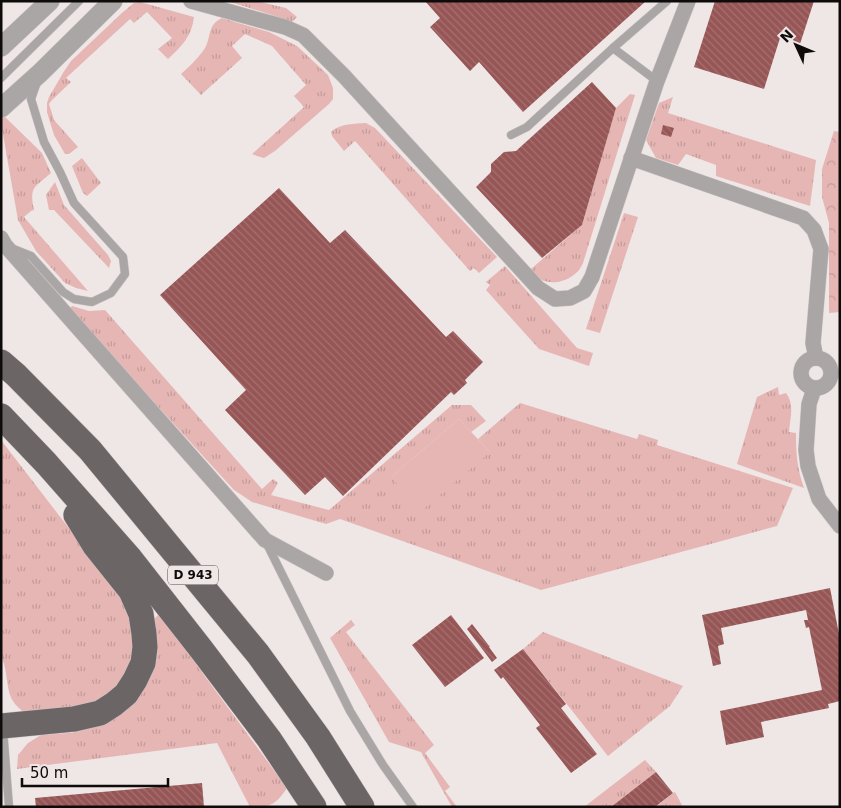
<svg xmlns="http://www.w3.org/2000/svg" width="841" height="808" font-family="'DejaVu Sans',sans-serif">
<style>
.grass{fill:url(#grass-tufts)}
.forest{fill:url(#forest-crowns)}
.garden{fill:#e6b6b4}
.building{fill:url(#building-back-hatch)}
.lines{fill:none;stroke-linecap:round;stroke-linejoin:round}
.service-casing{stroke:#cbc3c3;stroke-width:9}
.minor-casing{stroke:#cbc3c3;stroke-width:16}
.tertiary-casing{stroke:#cbc3c3;stroke-width:20}
.trunk-casing{stroke:#cbc3c3;stroke-width:26}
.service{stroke:#aaa6a6;stroke-width:8}
.minor{stroke:#aaa6a6;stroke-width:15}
.tertiary{stroke:#aaa6a6;stroke-width:19}
.trunk{stroke:#6c6565;stroke-width:25}
.labels{text-anchor:middle;stroke-width:5;stroke-linejoin:round;paint-order:stroke}
.shield{fill:#efe6e6;stroke:#524d4d;stroke-width:1}
.shield-label{font-size:12px;font-weight:bold;fill:#0e0b0b}
</style>
<defs>
<pattern id="grass-tufts" width="24" height="20" patternUnits="userSpaceOnUse" patternTransform="scale(1.25)"><rect width="24" height="20" fill="#e6b6b4"/><path d="M3 7l-1-3M5 7V3M7 7l1-3M15 17l-1-3M17 17v-4M19 17l1-3" fill="none" stroke="#c49b99"/></pattern>
<pattern id="forest-crowns" width="20" height="18" patternUnits="userSpaceOnUse" patternTransform="scale(1.25)"><rect width="20" height="18" fill="#e6b6b4"/><path d="M2 6a3 3 0 1 1 6 0M12 15a3 3 0 1 1 6 0" fill="none" stroke="#c49b99"/></pattern>
<pattern id="building-back-hatch" width="6" height="6" patternUnits="userSpaceOnUse" patternTransform="scale(1.25)"><rect width="6" height="6" fill="#985555"/><path d="M-1 5l2 2M0 0l6 6M5-1l2 2" fill="none" stroke="#a17272"/></pattern>
</defs>
<rect width="100%" height="100%" fill="#efe6e6"/>
<!-- grass -->
<g class="grass">
<polygon points="227,1 256,1 286,8 297,17 292,22 269,14"/>
<path d="M 140,2 L 194,17 C 192,36 181,47 168,59 L 158,49 L 172,38 L 147,12 L 134,23 L 130,19 L 66,78 L 71,82 L 52,100 L 49,104 L 54,120 L 78,147 L 69,154 L 65,154 L 54,135 L 47,112 L 47,103 L 49,97 L 63,73 L 71,61 L 123,12 L 134,3 Z"/>
<path d="M 222,18 L 269,32 L 297,46 L 328,75 L 333,88 L 333,99 L 329,104 L 275,151 L 264,158 L 257,156 L 252,154 L 304,107 L 294,96 L 306,85 L 272,46 L 245,34 L 232,46 L 242,58 L 201,95 L 181,74 C 189,67 197,59 203,51 C 212,40 206,25 222,18 Z"/>
<path d="M 630,94 L 635,95 L 583,263 C 581,267 579,271 576,273 C 567,282 549,286 539,278 C 536,276 533,272 531,269 L 582,225 L 616,108 Z"/>
<polygon points="673,97 668,113 816,160 810,206 716,176 716,165 686,154 678,165 656,158 646,140 659,103"/>
<path d="M 4,116 L 42,153 L 51,173 C 34,188 29,186 34,210 L 31,211 L 24,217 L 88,291 L 76,288 L 65,283 L 36,251 L 18,220 L 1,123 L 1,119 Z"/>
<path d="M 366,123 L 375,128 L 497,257 L 479,273 L 474,268 L 470,271 L 355,141 L 344,151 L 332,136 L 331,132 C 340,123 355,124 366,123 Z"/>
<polygon points="82,158 101,183 87,196 83,193 72,166"/>
<polygon points="55,182 64,205 108,255 111,261 109,268 54,210 49,210 46,195"/>
<polygon points="624,213 638,217 600,333 586,329"/>
<polygon points="505,266 577,348 593,353 589,366 539,349 486,290 490,285 486,282"/>
<polygon points="72,306 89,311 105,310 262,489 273,479 278,483 271,495 329,510 452,405 471,405 486,421 471,432 459,419 391,477 490,452 478,439 520,403 637,439 639,434 658,440 657,445 793,488 777,526 541,590 340,519 326,524 252,502 234,490 69,309"/>
<path d="M 778,387 L 779,395 L 786,393 C 795,405 790,418 789,432 L 796,433 C 796,454 797,468 804,488 L 737,464 L 757,397 Z"/>
<path d="M 1,440 L 61,518 L 126,600 L 138,648 L 114,693 L 94,706 L 28,715 C 9,702 9,695 6,673 C 5,667 4,662 1,657 Z"/>
<path d="M 160,613 L 204,675 L 287,788 C 275,806 270,807 250,807 L 217,743 L 17,769 L 18,755 L 28,743 L 41,735 L 71,733 L 99,726 L 115,717 L 152,666 L 157,651 L 157,642 L 154,619 Z"/>
<polygon points="351,620 355,625 346,632 434,745 425,753 450,787 445,791 457,807 452,807 421,752 389,742 330,638"/>
<polygon points="543,632 683,686 670,706 608,756 523,649"/>
<polygon points="645,760 656,772 611,807 584,807"/>
<polygon points="675,792 683,807 656,807 673,793"/>
</g>
<!-- forest -->
<polygon class="forest" points="834,131 840,132 840,312 829,313 829,223 822,197 822,169"/>
<!-- garden -->
<polygon class="garden" points="459,419 490,452 421,511 391,477"/>
<!-- building -->
<g class="building">
<polygon points="425,1 646,1 523,112 479,62 470,71 430,27 440,18"/>
<polygon points="715,1 814,1 800,44 780,38 764,89 694,67"/>
<polygon points="592,82 616,108 582,225 542,258 476,187 491,172 491,164 504,152 516,151"/>
<polygon points="663,125 674,128 671,137 661,134"/>
<polygon points="279,188 330,243 345,230 446,337 453,331 483,362 465,380 467,383 454,395 451,392 343,496 325,477 305,495 225,410 246,390 160,295"/>
<polygon points="830,588 840,639 840,701 828,704 829,708 761,722 764,737 726,745 720,711 822,690 809,627 806,628 804,620 808,620 806,610 721,628 724,644 718,646 721,664 713,666 702,615"/>
<polygon points="451,615 484,658 445,687 412,645"/>
<polygon points="472,624 490,647 489,647 497,658 492,662 467,629"/>
<polygon points="523,649 566,704 561,708 597,754 571,773 536,728 540,725 503,677 501,679 494,670"/>
<polygon points="656,772 673,793 655,807 611,807"/>
<polygon points="202,783 204,807 36,807 35,798"/>
</g>
<g class="lines">
<defs>
<g id="service">
<polyline points="613,48 667,1"/>
<polyline points="1,78 79,1"/>
<polyline points="511,135 527,127 613,48 657,81"/>
<polyline points="11,248 31,256 63,292 74,299 92,302 111,293 125,274 123,257 74,203 60,172 44,142 31,99 37,82"/>
<polyline points="266,542 350,711 383,765 413,807"/>
<polyline points="3,729 9,807"/>
</g>
<g id="minor">
<polyline points="191,1 285,27 303,35 344,76 538,288 555,299 570,298 584,291 592,277 657,81 688,1"/>
<polyline points="631,158 803,218 814,230 821,249 813,343 816,358"/>
<polyline points="1,238 5,245 265,540 326,573"/>
<circle cx="816" cy="373" r="15"/>
<polyline points="814,389 809,404 806,450 808,466 819,499 840,526"/>
</g>
<g id="tertiary">
<polyline points="1,47 50,1"/>
<polyline points="1,108 40,73 113,1"/>
</g>
<g id="trunk">
<polyline points="1,362 16,375 90,450 258,654 318,737 362,807"/>
<polyline points="1,416 46,463 129,557 201,649 269,739 314,807"/>
<polyline points="2,726 74,719 100,713 114,704 126,694 135,680 143,663 145,647 144,634 141,614 131,591 95,546 76,515"/>
</g>
</defs>
<!-- service casing -->
<use href="#service" class="service-casing"/>
<!-- minor casing -->
<use href="#minor" class="minor-casing"/>
<!-- tertiary casing -->
<use href="#tertiary" class="tertiary-casing"/>
<!-- trunk casing -->
<use href="#trunk" class="trunk-casing"/>
<!-- service -->
<use href="#service" class="service"/>
<!-- minor -->
<use href="#minor" class="minor"/>
<!-- tertiary -->
<use href="#tertiary" class="tertiary"/>
<!-- trunk -->
<use href="#trunk" class="trunk"/>
</g>
<g class="labels">
<!-- shield labels -->
<rect class="shield" x="168" y="565.5" width="50" height="19" rx="4"/>
<g class="shield-label">
<text x="193" y="579">D 943</text>
</g>
</g>
<!-- border -->
<rect width="841" height="808" fill="none" stroke="#0e0b0b" stroke-width="5"/>
<!-- north arrow -->
<g transform="translate(796 45) rotate(314)" stroke="#efe6e6" stroke-width="4" paint-order="stroke">
<path d="M0-4L9 19L0 12L-9 19Z" fill="#0e0b0b"/>
<text y="-8" font-size="14" font-weight="bold" text-anchor="middle" fill="#0e0b0b">N</text>
</g>
<!-- scale -->
<path d="M22 778v8h146v-8" fill="none" stroke="#0e0b0b" stroke-width="2.5"/>
<text x="30" y="778" font-size="15" fill="#0e0b0b" stroke="#efe6e6" stroke-width="4" paint-order="stroke">50 m</text>
</svg>
